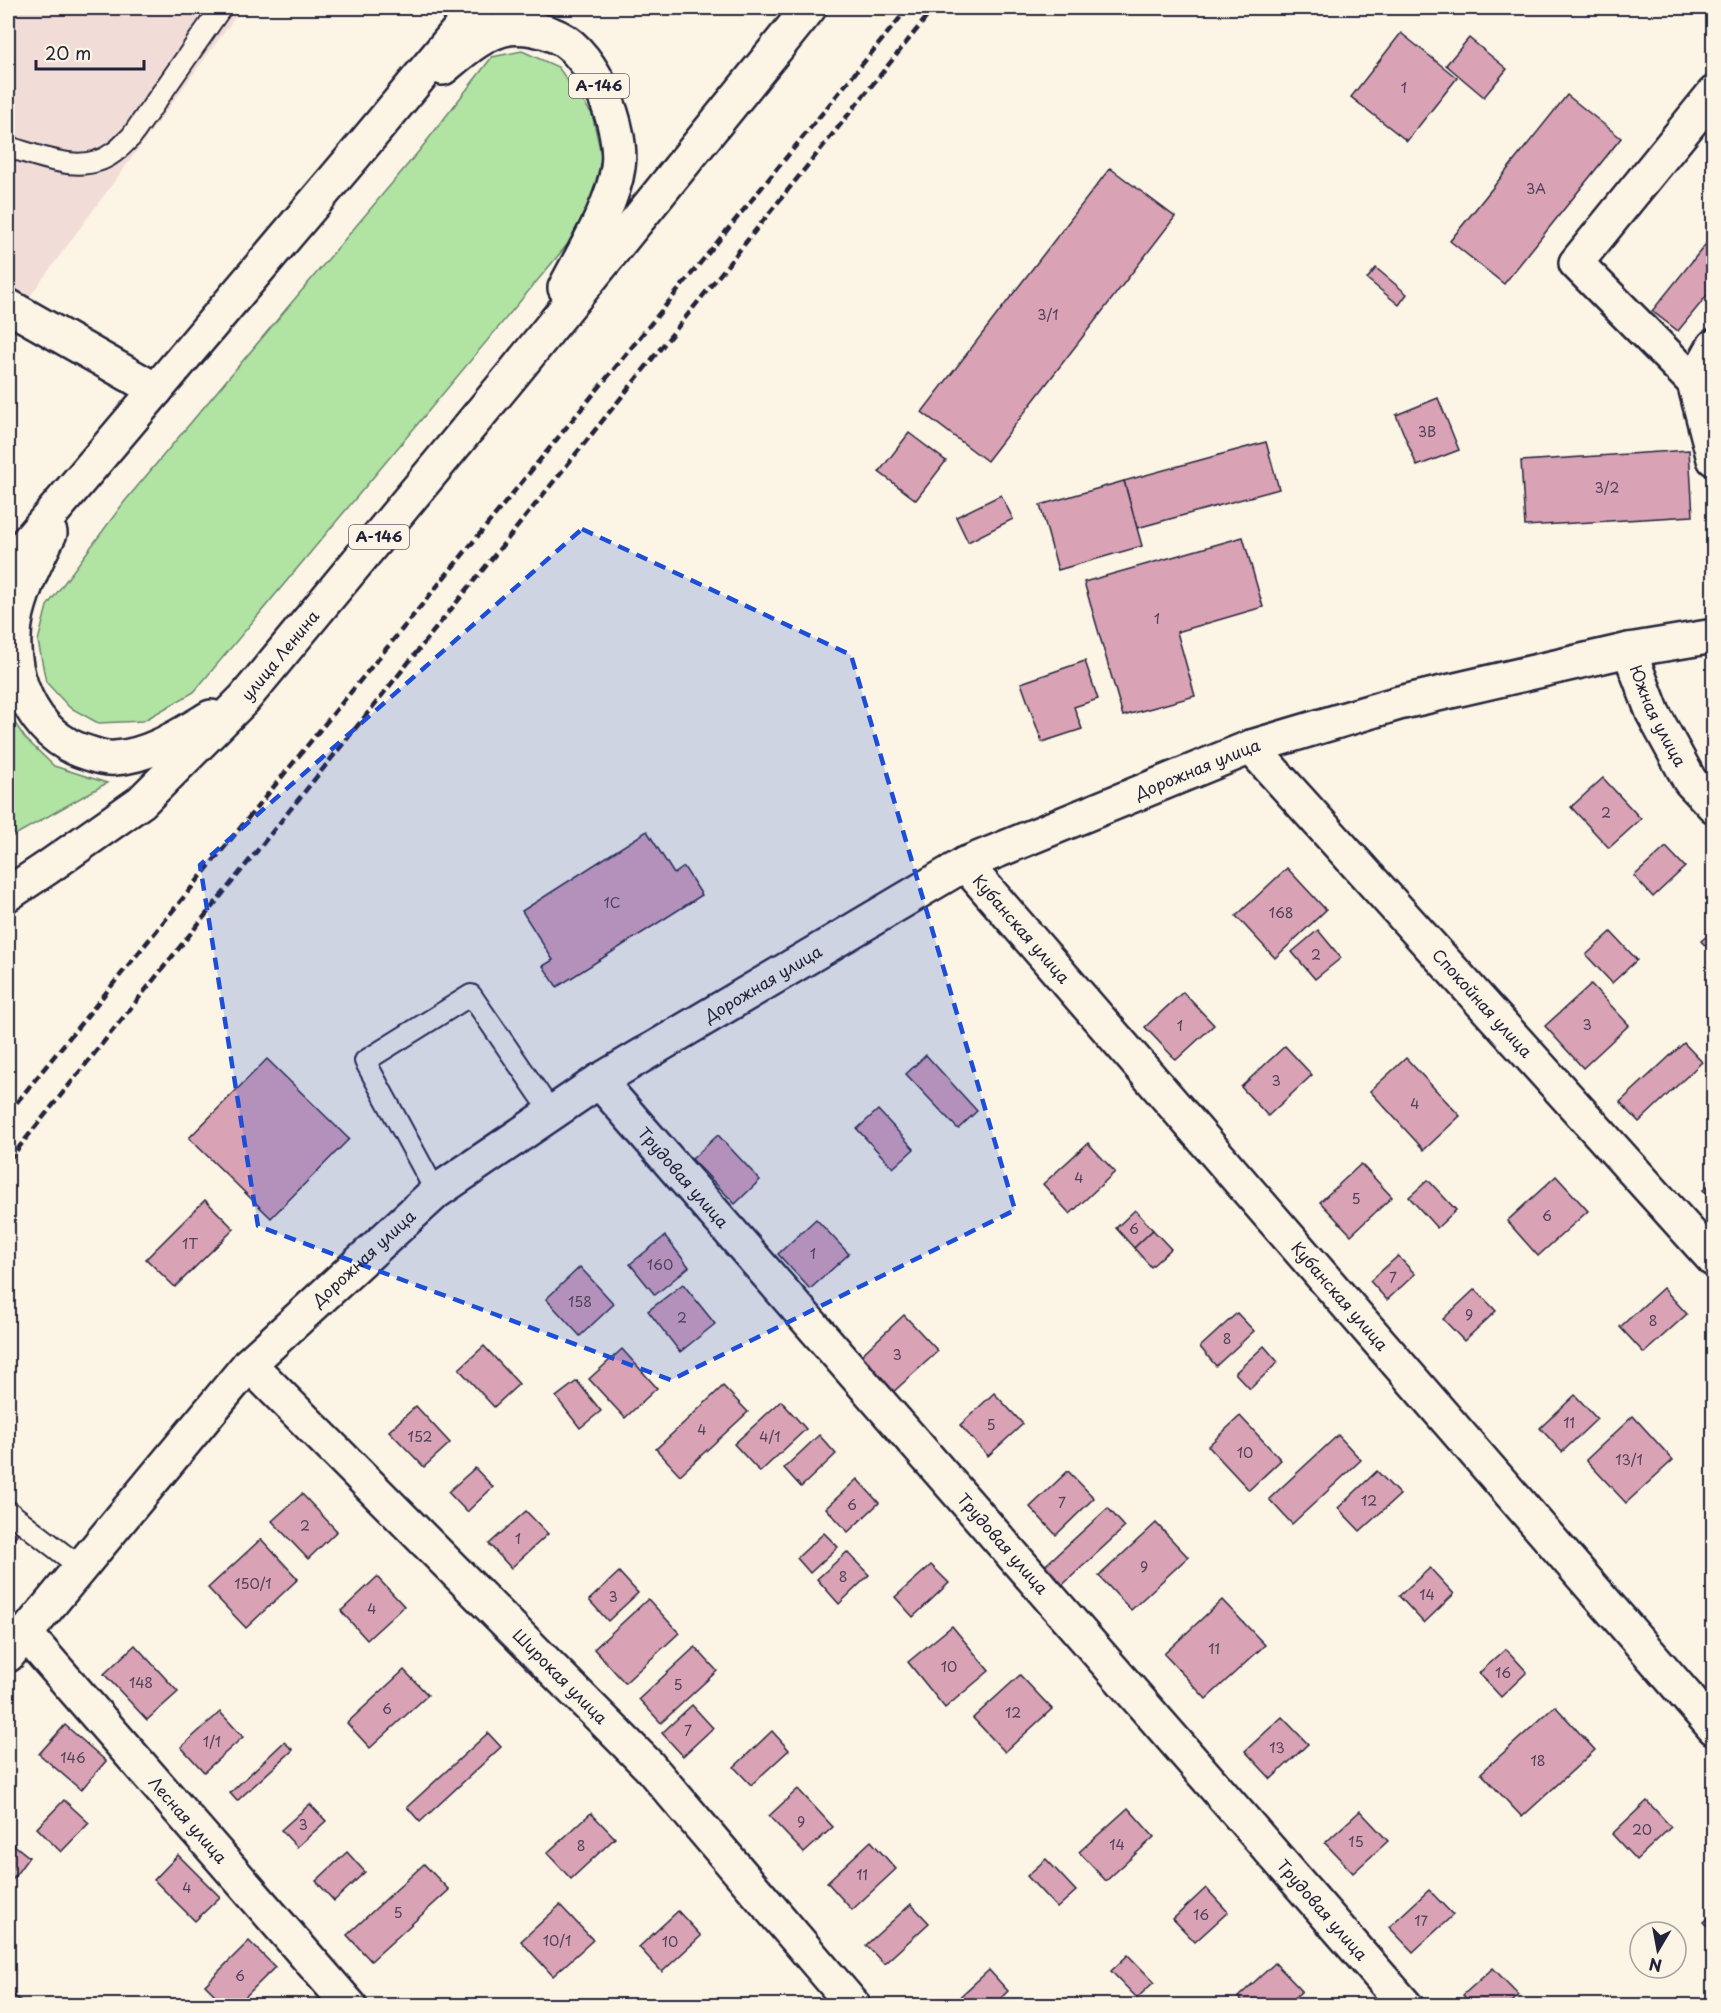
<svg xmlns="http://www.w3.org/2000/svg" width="1721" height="2013" font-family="'Playpen Sans',sans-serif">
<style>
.built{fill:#f2dcd7}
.green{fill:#b1e3a3;stroke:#6a826f;stroke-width:1.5}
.building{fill:#d9a2b5;stroke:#22223b;stroke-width:1.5}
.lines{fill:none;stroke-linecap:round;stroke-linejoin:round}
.service-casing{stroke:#22223b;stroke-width:24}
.minor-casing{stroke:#22223b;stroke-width:38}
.secondary-casing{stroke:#22223b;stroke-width:38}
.primary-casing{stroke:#22223b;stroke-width:38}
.service{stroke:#fcf5e5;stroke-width:20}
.minor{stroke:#fcf5e5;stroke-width:33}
.secondary{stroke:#fcf5e5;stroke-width:33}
.primary{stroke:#fcf5e5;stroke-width:33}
.rail{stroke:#22223b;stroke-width:4.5;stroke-dasharray:9 4.5;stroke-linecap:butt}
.marked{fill:#1d4ed8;fill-opacity:0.2;stroke:#1d4ed8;stroke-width:4.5;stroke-dasharray:12 8;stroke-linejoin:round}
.labels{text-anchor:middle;stroke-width:4.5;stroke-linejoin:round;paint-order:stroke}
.number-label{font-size:14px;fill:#50425a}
.shield{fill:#fcf5e5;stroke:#63616e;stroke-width:1.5}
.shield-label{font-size:15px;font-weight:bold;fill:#22223b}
.street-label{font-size:16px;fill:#22223b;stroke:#fcf5e5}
</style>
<rect width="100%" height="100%" fill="#fcf5e5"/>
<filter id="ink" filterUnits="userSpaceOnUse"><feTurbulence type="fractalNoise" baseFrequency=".0167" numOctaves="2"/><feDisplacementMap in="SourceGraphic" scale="12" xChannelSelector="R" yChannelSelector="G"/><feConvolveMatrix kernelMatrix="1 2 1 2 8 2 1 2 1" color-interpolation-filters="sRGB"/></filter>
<g filter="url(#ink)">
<!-- built -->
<polygon class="built" points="8,8 242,8 8,326"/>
<!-- green -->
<g class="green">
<polygon points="522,51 558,67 592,114 602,158 591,200 567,245 194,692 143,721 98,723 69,707 46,682 38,641 47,606 125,501 419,151 492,57"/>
<polygon points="8,713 25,738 54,766 107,783 8,839"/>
</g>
<!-- building -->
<g class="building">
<polygon points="1401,33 1457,78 1407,141 1351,97"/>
<polygon points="1469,38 1507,69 1484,97 1446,65"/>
<polygon points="1567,95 1621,138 1504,284 1450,241"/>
<polygon points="1110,168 1175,217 987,461 922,412"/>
<polygon points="1714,234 1714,287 1678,331 1652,311"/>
<polygon points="1376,268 1407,294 1399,305 1367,279"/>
<polygon points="1438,398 1459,450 1417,466 1396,415"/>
<polygon points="909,433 946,461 916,500 879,472"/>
<polygon points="1266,442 1279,489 1137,528 1124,481"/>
<polygon points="1689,450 1693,516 1525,526 1521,461"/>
<polygon points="1124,481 1142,546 1058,570 1040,505"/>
<polygon points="1001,495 1013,519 968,542 956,517"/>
<polygon points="1243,537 1263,607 1177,632 1195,696 1123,716 1084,582"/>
<polygon points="1085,661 1098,699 1074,707 1082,729 1042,742 1021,683"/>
<polygon points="1603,778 1641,819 1609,848 1571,807"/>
<polygon points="647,831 674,874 684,867 702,895 557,987 543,966 553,960 522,911"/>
<polygon points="1666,847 1685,867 1653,897 1634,876"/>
<polygon points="1287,868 1326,910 1275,958 1236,916"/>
<polygon points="1318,930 1341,958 1315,979 1292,952"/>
<polygon points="1714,930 1714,955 1701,941"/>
<polygon points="1611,932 1637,960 1612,983 1586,955"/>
<polygon points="1591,984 1629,1025 1583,1068 1545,1026"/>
<polygon points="1183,992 1214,1025 1176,1060 1145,1027"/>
<polygon points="1684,1043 1702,1062 1639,1122 1620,1102"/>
<polygon points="1285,1046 1312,1075 1268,1116 1241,1087"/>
<polygon points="926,1055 977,1111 958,1129 906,1074"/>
<polygon points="1406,1058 1460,1116 1424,1150 1370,1091"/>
<polygon points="267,1059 349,1139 271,1218 189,1138"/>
<polygon points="878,1110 914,1149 893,1168 857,1129"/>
<polygon points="718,1135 760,1180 735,1204 692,1159"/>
<polygon points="1088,1143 1115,1172 1070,1214 1043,1184"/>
<polygon points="1361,1164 1392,1197 1351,1235 1320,1202"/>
<polygon points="1556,1176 1588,1211 1538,1256 1507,1221"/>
<polygon points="1428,1180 1456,1210 1437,1228 1409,1197"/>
<polygon points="1714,1181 1714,1201 1703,1190"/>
<polygon points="205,1200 234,1229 175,1287 146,1259"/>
<polygon points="1135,1210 1153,1230 1134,1248 1116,1228"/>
<polygon points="816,1219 849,1254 810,1289 778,1254"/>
<polygon points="1153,1230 1171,1249 1151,1267 1134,1248"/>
<polygon points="665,1236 689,1267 655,1295 630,1264"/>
<polygon points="1398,1256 1415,1274 1387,1300 1370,1281"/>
<polygon points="580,1267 614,1304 580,1336 546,1299"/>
<polygon points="683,1284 715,1324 680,1352 648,1311"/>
<polygon points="1663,1288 1687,1314 1644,1353 1620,1327"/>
<polygon points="1475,1289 1496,1311 1464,1341 1443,1319"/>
<polygon points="1237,1313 1254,1331 1216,1366 1200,1347"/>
<polygon points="904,1315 938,1351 890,1395 857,1359"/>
<polygon points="484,1346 519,1384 494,1407 459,1369"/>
<polygon points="1264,1346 1278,1362 1250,1389 1235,1373"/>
<polygon points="622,1349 657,1388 625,1418 589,1379"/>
<polygon points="577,1381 601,1411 580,1428 556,1397"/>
<polygon points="723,1386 748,1412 680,1475 656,1449"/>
<polygon points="994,1393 1023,1424 988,1456 960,1425"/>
<polygon points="1575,1395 1597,1419 1562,1452 1540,1428"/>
<polygon points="781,1401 806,1429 760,1472 734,1444"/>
<polygon points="416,1406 450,1443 424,1467 389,1431"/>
<polygon points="1240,1416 1281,1460 1249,1490 1208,1446"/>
<polygon points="1633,1416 1673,1460 1626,1503 1586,1460"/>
<polygon points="819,1435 836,1454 801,1487 784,1468"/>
<polygon points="1338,1435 1361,1460 1292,1524 1269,1499"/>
<polygon points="475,1468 493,1487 467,1512 448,1492"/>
<polygon points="1068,1471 1094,1498 1056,1535 1030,1507"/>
<polygon points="1377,1471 1400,1495 1360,1531 1338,1508"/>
<polygon points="857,1479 879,1503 848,1532 826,1508"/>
<polygon points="302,1494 337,1531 308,1559 272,1521"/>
<polygon points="1108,1508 1125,1527 1056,1591 1038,1572"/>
<polygon points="526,1511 548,1534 511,1568 489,1544"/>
<polygon points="1156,1523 1188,1557 1131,1610 1099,1576"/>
<polygon points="8,1525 18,1533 8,1547"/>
<polygon points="824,1533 838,1547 810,1573 797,1558"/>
<polygon points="261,1539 298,1579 246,1628 208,1588"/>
<polygon points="847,1552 869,1575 839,1604 817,1579"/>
<polygon points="931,1565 949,1583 913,1617 895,1597"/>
<polygon points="1430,1568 1454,1594 1424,1623 1399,1596"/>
<polygon points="619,1572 638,1593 608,1621 589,1600"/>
<polygon points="377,1577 404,1606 367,1640 341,1611"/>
<polygon points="648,1599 679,1633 625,1683 594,1649"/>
<polygon points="1222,1600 1265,1645 1206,1699 1164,1654"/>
<polygon points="952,1626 989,1671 945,1708 908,1662"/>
<polygon points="135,1645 178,1692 147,1720 104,1674"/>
<polygon points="695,1647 717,1671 661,1723 639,1699"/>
<polygon points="1506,1649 1527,1672 1501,1697 1479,1673"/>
<polygon points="404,1670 428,1695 370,1748 347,1723"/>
<polygon points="1020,1675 1052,1709 1005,1752 973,1718"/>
<polygon points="692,1705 713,1728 683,1756 662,1733"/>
<polygon points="1555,1706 1595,1750 1522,1817 1481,1773"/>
<polygon points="220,1712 243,1737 204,1772 181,1747"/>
<polygon points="1282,1717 1308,1744 1271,1779 1245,1751"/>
<polygon points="65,1725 106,1761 81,1790 39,1754"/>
<polygon points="772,1731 789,1750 751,1785 734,1767"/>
<polygon points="488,1733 501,1747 420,1822 407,1807"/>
<polygon points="284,1742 293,1750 237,1801 230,1793"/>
<polygon points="798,1789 833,1827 804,1853 769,1816"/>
<polygon points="64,1800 89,1823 61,1852 37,1828"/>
<polygon points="1647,1801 1671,1827 1636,1860 1612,1834"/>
<polygon points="310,1804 326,1821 297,1847 281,1830"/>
<polygon points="1128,1808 1154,1837 1106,1881 1079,1852"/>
<polygon points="1360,1811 1388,1841 1353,1873 1325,1843"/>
<polygon points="591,1813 615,1838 571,1879 547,1853"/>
<polygon points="8,1840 29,1857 12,1880 8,1877"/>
<polygon points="871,1841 896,1869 852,1910 827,1882"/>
<polygon points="347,1852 365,1872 334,1901 316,1881"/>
<polygon points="178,1855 220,1897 195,1921 154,1880"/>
<polygon points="1046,1859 1076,1891 1057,1908 1027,1876"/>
<polygon points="424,1864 449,1890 371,1961 347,1935"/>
<polygon points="1206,1888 1228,1912 1195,1942 1173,1919"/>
<polygon points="1429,1890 1453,1915 1413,1952 1389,1927"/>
<polygon points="911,1904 929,1923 884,1964 866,1945"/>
<polygon points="560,1905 593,1940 553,1976 521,1941"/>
<polygon points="678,1911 701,1936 662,1972 639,1947"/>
<polygon points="1714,1912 1714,1933 1703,1922"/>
<polygon points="249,1941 275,1967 236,2006 226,2006 205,1985"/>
<polygon points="1128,1955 1154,1982 1137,1998 1111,1971"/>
<polygon points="1275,1963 1302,1991 1286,2006 1246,2006 1238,1997"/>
<polygon points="1493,1968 1519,1995 1508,2006 1473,2006 1463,1995"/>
<polygon points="989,1970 1008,1991 993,2006 953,2006 952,2004"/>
<polygon points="8,1991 27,2006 8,2006"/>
</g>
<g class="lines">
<defs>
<g id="service">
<path d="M 8,147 C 40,156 83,176 113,153 C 120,149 125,142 131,137 L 221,8"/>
<polyline points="436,1192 365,1061 471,995 552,1113"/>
<polyline points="8,1511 80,1567"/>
</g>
<g id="minor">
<polyline points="1714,93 1576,263 1694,382 1714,459"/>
<polyline points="8,306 156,390"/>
<polyline points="1694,382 1714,346"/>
<path id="s1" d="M 1629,650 L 1653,713 L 1690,781 L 1714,806"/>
<path id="s2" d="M 1251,747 L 1714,1260"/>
<path id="s3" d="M 965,864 L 1714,1728"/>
<path id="s4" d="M 599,1081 L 1406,2006"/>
<path id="s5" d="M 249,1364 L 649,1766 L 854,2006"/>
<path id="s6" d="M 25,1633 L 350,2006"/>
</g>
<g id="secondary">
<path id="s7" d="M 8,1655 L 249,1364 L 436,1192 L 599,1081 L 965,864 L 1251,747 L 1399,703 L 1629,650 L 1714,636"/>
</g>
<g id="primary">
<path d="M 443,68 C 462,52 484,32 509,28 C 524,26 544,30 558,37 C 594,54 624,128 618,167 C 613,205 583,253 565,288"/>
<path d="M 50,533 C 37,559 24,585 17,613 C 4,669 31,737 88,753 C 97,756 106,759 115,758 C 150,756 182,734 211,717"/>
<polyline points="8,565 354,156 477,8"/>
<path id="s8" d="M 8,894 L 47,868 L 141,802 L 244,699 L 513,374 L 809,8"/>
</g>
</defs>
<!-- service casing -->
<use href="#service" class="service-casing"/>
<!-- minor casing -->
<use href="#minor" class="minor-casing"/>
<!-- secondary casing -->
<use href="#secondary" class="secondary-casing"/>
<!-- primary casing -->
<use href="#primary" class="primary-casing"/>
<!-- service -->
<use href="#service" class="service"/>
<!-- minor -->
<use href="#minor" class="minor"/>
<!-- secondary -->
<use href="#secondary" class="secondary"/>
<!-- primary -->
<use href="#primary" class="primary"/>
<!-- rail -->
<g class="rail">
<polyline points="8,1113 908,8"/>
<polyline points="8,1161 934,8"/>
</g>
</g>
</g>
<!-- marked area -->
<path class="marked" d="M 582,529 L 851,655 L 1015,1210 L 671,1380 L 258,1226 L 200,865 Z"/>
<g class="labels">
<!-- number labels -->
<g class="number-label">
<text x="1404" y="93">1</text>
<text x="1536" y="194">3А</text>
<text x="1048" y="320">3/1</text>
<text x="1427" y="437">3В</text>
<text x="1607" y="493">3/2</text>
<text x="1157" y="624">1</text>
<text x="1606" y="818">2</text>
<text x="612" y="908">1С</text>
<text x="1281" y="918">168</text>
<text x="1316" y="960">2</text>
<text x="1587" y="1030">3</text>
<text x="1180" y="1031">1</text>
<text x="1276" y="1086">3</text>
<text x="1415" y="1109">4</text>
<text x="1079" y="1183">4</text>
<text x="1356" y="1204">5</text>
<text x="1547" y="1221">6</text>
<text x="1134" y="1234">6</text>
<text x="190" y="1249">1Т</text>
<text x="813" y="1259">1</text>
<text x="660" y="1270">160</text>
<text x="1393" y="1283">7</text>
<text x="580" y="1307">158</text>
<text x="1469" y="1320">9</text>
<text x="682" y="1323">2</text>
<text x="1653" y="1326">8</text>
<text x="1227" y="1344">8</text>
<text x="897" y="1360">3</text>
<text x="1569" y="1428">11</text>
<text x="991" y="1430">5</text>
<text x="702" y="1435">4</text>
<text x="420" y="1442">152</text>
<text x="770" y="1442">4/1</text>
<text x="1245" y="1458">10</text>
<text x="1629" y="1465">13/1</text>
<text x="1369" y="1506">12</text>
<text x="1062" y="1508">7</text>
<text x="852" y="1510">6</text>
<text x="305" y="1531">2</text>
<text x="518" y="1544">1</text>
<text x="1144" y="1572">9</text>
<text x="843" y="1582">8</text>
<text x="253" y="1589">150/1</text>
<text x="1427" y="1600">14</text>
<text x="613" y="1602">3</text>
<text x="372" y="1614">4</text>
<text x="1214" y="1654">11</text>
<text x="949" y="1672">10</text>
<text x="1503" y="1678">16</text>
<text x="141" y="1688">148</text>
<text x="678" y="1690">5</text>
<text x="387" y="1714">6</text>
<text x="1013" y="1718">12</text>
<text x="688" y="1736">7</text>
<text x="212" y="1747">1/1</text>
<text x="1277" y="1753">13</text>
<text x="73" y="1763">146</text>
<text x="1538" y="1766">18</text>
<text x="801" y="1827">9</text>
<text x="303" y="1830">3</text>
<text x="1642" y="1835">20</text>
<text x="1356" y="1847">15</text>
<text x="1117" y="1850">14</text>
<text x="581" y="1851">8</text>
<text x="862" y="1880">11</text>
<text x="187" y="1893">4</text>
<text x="398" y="1918">5</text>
<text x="1201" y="1920">16</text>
<text x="1421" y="1926">17</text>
<text x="557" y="1946">10/1</text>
<text x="670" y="1947">10</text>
<text x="240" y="1981">6</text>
</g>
<!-- shield labels -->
<g class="shield">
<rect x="569" y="74" width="60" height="24" rx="4.5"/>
<rect x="349" y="525" width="60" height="24" rx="4.5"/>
</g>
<g class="shield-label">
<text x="599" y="91">А-146</text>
<text x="379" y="542">А-146</text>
</g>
<!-- street labels -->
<g class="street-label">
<text dy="6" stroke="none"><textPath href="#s8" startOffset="364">улица Ленина</textPath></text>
<text dy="6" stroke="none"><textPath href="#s1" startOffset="72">Южная улица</textPath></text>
<text dy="6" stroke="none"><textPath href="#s7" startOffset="1506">Дорожная улица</textPath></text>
<text dy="6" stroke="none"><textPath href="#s3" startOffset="86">Кубанская улица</textPath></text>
<text dy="6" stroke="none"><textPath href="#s7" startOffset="1020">Дорожная улица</textPath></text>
<text dy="6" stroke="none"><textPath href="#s2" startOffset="345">Спокойная улица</textPath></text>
<text dy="6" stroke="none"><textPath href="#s4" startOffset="128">Трудовая улица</textPath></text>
<text dy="6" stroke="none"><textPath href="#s7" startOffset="534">Дорожная улица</textPath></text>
<text dy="6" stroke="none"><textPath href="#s3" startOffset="572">Кубанская улица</textPath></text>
<text dy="6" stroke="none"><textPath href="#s4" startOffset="614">Трудовая улица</textPath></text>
<text dy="6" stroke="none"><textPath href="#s5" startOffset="441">Широкая улица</textPath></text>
<text dy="6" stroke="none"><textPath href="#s6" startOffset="248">Лесная улица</textPath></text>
<text dy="6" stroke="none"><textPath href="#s4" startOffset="1100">Трудовая улица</textPath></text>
</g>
</g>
<!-- margin -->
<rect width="1721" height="2013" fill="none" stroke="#fcf5e5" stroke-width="30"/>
<rect x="15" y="15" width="1691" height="1983" fill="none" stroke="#22223b" stroke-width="2" filter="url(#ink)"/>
<!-- north arrow -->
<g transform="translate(1658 1950) rotate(190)"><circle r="28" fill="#fcf5e5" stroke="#a5a1a1" stroke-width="1.5"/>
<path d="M0-4.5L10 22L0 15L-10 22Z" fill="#22223b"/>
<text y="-9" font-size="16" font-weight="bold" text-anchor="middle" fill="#22223b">N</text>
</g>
<!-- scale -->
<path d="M36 60v9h108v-9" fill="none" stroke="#22223b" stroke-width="3"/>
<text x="45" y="60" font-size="18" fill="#22223b" stroke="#fcf5e5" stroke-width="4.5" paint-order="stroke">20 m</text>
</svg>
